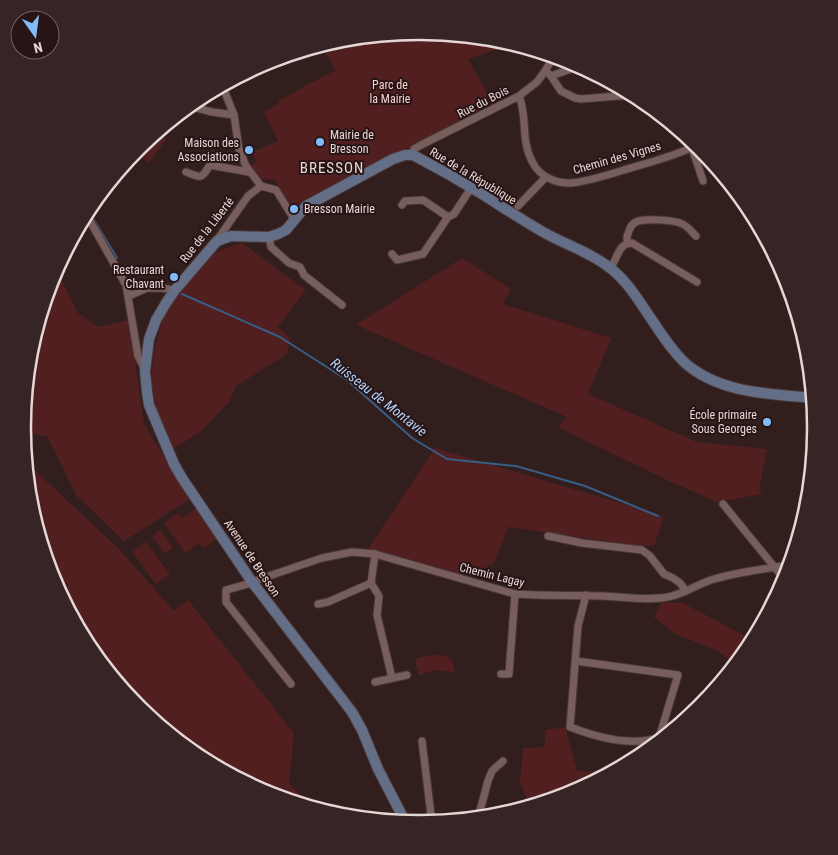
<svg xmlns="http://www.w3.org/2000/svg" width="838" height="855" font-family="'Roboto Condensed',sans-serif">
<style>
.green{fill:#511f20}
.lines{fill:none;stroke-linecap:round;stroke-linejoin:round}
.stream{stroke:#375e86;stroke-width:2}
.street-casing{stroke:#4a3939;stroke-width:9}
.secondary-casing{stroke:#4a3939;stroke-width:12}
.street{stroke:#775e5d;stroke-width:7}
.secondary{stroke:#646e87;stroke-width:10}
.poi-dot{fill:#81bcfa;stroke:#281414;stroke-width:2}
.labels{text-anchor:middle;stroke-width:4;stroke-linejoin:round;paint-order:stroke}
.park-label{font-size:12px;fill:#f9d2d0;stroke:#281414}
.street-label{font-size:12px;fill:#e6d7d7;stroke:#281414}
.poi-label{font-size:12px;fill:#e6d7d7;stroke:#281414;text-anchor:end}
.water-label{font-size:14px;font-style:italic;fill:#b0d3fa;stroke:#281414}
.quarter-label{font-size:15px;letter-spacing:1px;fill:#e6d7d7;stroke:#281414}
.rim{fill:none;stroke:#e6d7d7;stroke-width:2.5}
</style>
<rect width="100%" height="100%" fill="#321e1d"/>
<!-- green -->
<g class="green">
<path d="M 419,31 L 497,39 L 515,44 L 468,59 L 494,105 L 291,209 L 275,180 L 260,179 C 256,174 253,170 252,164 L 257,162 L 252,152 L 278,141 L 264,113 L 279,103 L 279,100 L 336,70 L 320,45 L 342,39 Z"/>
<polygon points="156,133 166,139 149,163 139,155 124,165 139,147"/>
<polygon points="242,243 306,290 278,327 290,338 287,354 236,386 229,402 200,432 173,449 158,415 151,383 154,352 162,321 183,284 206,255"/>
<polygon points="462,258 511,289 503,304 611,338 588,394 697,442 767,449 759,491 763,494 717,502 671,482 558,427 567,417 356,325"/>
<polygon points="61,279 78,313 98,327 129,320 144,424 190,499 124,541 76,495 47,436 25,433 23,431 30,350 51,281"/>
<polygon points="435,448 664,516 654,546 633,545 508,527 494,563 468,578 368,549"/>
<polygon points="26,462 117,547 174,611 188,600 294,733 289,784 314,808 267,794 198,757 138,708 89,648 53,579 30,505"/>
<polygon points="196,508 218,538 203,549 199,543 185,553 164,523 178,513 182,518"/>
<polygon points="160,530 173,548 165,554 152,536"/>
<polygon points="146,542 170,574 156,584 132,552"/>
<polygon points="662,602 683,603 753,640 749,648 736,663 715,650 676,634 654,617"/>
<path d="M 431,655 C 449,656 451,653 455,672 L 436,670 L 419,675 L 415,660 L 417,658 Z"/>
<polygon points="565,727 577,771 611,772 570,794 530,806 520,782 523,748 544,747 546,730"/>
</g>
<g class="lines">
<!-- stream -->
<g class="stream">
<polyline points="88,210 117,258"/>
<polyline points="182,294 280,337 347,380 412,438 447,459 516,466 585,486 658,516"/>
</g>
<defs>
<g id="street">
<polyline points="549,74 551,76 579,66"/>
<polyline points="551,76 561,91 575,98 581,99 618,96 636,96"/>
<polyline points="222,85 234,115 239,149 246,166 261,186 276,190 294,219"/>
<path d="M 519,96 C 528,117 520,141 533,163 C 540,177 557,184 572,183 C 589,181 608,175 624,170 C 647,163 676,156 697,145"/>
<polyline points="189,106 212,112 234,115"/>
<polyline points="692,148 703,181"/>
<polyline points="413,155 414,149 421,145 519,96 537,82 545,71 554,56"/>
<path d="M 186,172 C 202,178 201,179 210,165 L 249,172"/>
<polyline points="402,205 405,201 423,200 448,217"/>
<polyline points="518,206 546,177"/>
<polyline points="86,214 126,285 138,356 145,370"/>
<polyline points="269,237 271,247 289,263 300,267 304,275 342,305"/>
<polyline points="217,240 248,196 261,186"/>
<path d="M 628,243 C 626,238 627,236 629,231 C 630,227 632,224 636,222 C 643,218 672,220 680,223 C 687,225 691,231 696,236"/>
<polyline points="392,254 397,260 423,254 448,217 454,214 471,188"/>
<path d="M 610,268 C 618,259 618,243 632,243 L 697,282"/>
<polyline points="129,296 147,288 161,288 175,290"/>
<polyline points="723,504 785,580"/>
<polyline points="548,536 582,543 642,550 650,556 664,574 673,578 680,583 686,591"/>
<polyline points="375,554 371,583 379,596 377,615 392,678"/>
<polyline points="318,604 328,602 371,583"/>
<path d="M 576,661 L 678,675 L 659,738 C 653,739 646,741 640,741 C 617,743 591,735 570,727 L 578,626 L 586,595"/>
<polyline points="501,674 509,674 515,594"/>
<polyline points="375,682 407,675"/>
<path d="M 291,684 L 226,602 L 226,590 L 248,584 L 260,579 L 322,558 L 352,552 L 375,554 L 515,594 C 545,596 574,595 603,596 C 625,597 647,601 668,597 C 684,594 696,585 711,580 C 736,572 764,569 790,565"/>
<polyline points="422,741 432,823"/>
<polyline points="478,818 488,781 492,771 503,761"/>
</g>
<path id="secondary" d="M 406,823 L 378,769 L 362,730 L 352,712 L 252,582 L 182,478 L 174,464 L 149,405 L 147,392 L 145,371 L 149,339 L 156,320 L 166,303 L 175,290 L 217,241 L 231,236 L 269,237 L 278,234 L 286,230 L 306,206 L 393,159 L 405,155 L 413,155 C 436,167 459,180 482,194 C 502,207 522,220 543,232 C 564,244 587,251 606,265 C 627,279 640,303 654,323 C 663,337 672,350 684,362 C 718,393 769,394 813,398"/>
</defs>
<!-- street casing -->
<use href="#street" class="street-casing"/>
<!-- secondary casing -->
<use href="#secondary" class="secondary-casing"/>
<!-- street -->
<use href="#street" class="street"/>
<!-- secondary -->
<use href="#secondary" class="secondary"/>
</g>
<!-- markers -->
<g class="poi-dot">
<circle cx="320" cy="142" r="5"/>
<circle cx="249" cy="150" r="5"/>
<circle cx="294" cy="209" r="5"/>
<circle cx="174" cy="277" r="5"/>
<circle cx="767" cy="422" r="5"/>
</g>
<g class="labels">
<!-- park labels -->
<g class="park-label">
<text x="390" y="89">Parc de<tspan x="390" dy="14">la Mairie</tspan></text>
</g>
<!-- street labels -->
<g class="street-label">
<text transform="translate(483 102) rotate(-27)" y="4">Rue du Bois</text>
<text transform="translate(617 158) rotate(-16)" y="4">Chemin des Vignes</text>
<text transform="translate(473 176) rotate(31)" y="4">Rue de la République</text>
<text transform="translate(207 230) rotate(-52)" y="4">Rue de la Liberté</text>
<text transform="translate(252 558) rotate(56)" y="4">Avenue de Bresson</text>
<text transform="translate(492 575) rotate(14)" y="4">Chemin Lagay</text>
</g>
<!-- poi labels -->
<g class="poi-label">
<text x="330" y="139" text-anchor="start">Mairie de<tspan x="330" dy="14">Bresson</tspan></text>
<text x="239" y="147">Maison des<tspan x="239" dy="14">Associations</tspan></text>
<text x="304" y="213" text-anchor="start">Bresson Mairie</text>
<text x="164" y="274">Restaurant<tspan x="164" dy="14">Chavant</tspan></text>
<text x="757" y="419">École primaire<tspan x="757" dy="14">Sous Georges</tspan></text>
</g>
<!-- water labels -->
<g class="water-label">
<text transform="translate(379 397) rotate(38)" y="5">Ruisseau de Montavie</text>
</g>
<!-- quarter labels -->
<g class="quarter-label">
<text x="332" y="173">BRESSON</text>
</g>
</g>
<!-- crop -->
<path d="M0 0H838V855H0ZM418 40H420A387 387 0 0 1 807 427V428A387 387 0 0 1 420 815H418A387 387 0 0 1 31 428V427A387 387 0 0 1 418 40Z" fill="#372424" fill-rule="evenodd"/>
<path class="rim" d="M418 40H420A387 387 0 0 1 807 427V428A387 387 0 0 1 420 815H418A387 387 0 0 1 31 428V427A387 387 0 0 1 418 40Z"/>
<!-- north arrow -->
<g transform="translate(35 35) rotate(166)"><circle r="24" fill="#281414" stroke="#746262"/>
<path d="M0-4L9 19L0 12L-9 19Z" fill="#81bcfa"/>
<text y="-8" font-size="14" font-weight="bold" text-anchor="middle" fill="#e6d7d7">N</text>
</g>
</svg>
